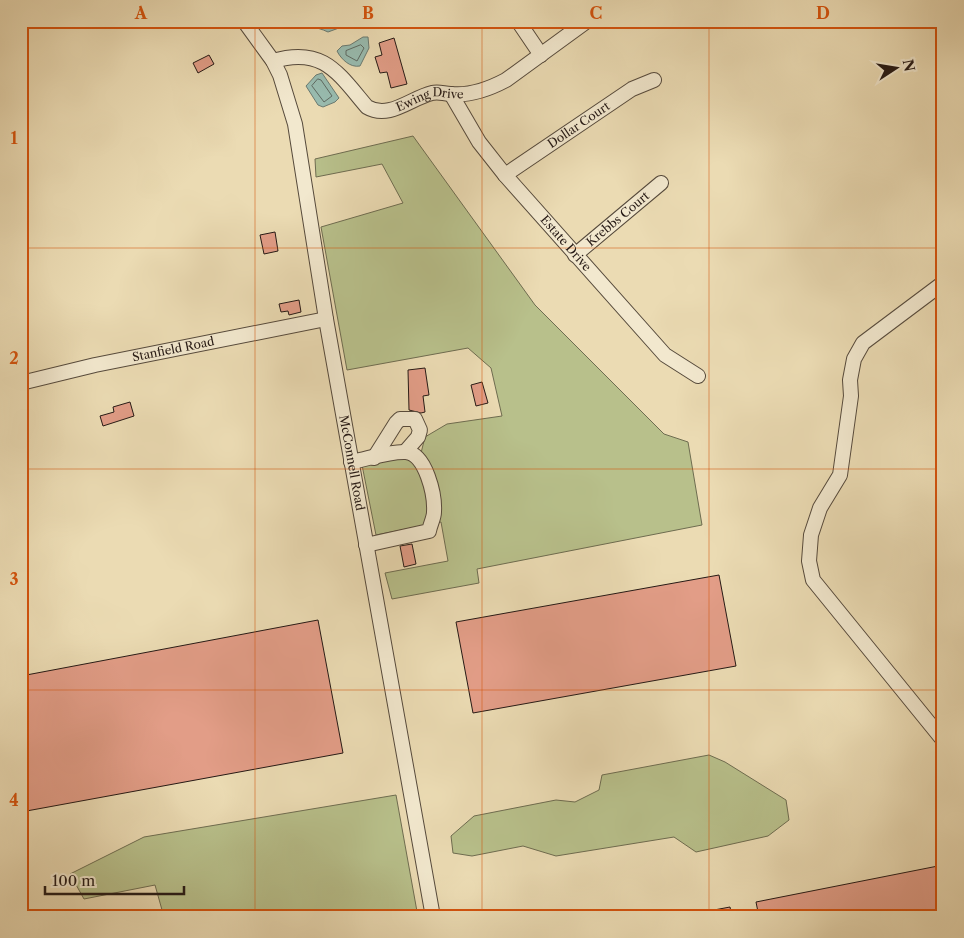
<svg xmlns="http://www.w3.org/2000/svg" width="964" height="938" font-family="'Libre Caslon Text',serif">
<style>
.green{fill:#b8c08b;stroke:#6e6c50}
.water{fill:#98bbaf;stroke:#6a7a71}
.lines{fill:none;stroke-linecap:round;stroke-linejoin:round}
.shore{stroke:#5e6a62;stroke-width:1}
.building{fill:#e29d87;stroke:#251915}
.minor-casing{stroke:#564a3c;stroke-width:16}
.minor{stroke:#f2e8ce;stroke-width:14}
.grid{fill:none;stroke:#d4530d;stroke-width:1;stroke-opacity:0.55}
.labels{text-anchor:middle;stroke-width:4;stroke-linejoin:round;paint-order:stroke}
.street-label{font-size:12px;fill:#251915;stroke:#f2e8ce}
.neatline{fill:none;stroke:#d4530d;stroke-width:2}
.grid-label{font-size:16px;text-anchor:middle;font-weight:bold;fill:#d4530d}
</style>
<rect width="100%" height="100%" fill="#ebdbb3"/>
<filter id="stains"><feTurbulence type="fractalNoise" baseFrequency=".004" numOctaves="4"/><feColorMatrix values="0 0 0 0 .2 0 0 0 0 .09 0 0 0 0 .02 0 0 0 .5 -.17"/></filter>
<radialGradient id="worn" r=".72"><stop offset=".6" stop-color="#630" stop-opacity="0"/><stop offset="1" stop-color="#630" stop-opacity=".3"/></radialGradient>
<!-- green -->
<g class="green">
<polygon points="413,136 535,305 664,434 688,442 702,525 477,569 479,583 392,599 385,573 448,561 441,522 376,535 362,465 421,453 425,437 447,424 502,416 491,368 468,348 347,370 321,227 403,203 382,164 316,177 315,159"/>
<polygon points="709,755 725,762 786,800 789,820 768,836 696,852 674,837 556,856 523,846 472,856 453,853 451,836 474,816 556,800 575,802 599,790 602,775"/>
<polygon points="396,795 418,917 164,917 155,885 84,899 70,874 144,837"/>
</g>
<!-- water -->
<g class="water">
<path d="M 291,21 L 358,21 L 328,32 C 316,26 304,27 291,21 Z"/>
<path d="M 363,37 L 368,37 L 369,48 L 360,66 C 350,68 341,59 337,51 L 342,46 L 350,45 Z"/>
<polygon points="322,73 339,98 335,102 323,107 318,105 306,86 316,75"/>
</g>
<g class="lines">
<!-- shore -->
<g class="shore">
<polygon points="361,45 364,48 357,61 346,55 346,51"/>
<polygon points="318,79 321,80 332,96 324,102 312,86"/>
</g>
</g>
<!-- building -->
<g class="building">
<polygon points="394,38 407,84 391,88 387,72 380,73 375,57 382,55 379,43"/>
<polygon points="209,55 214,64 198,73 193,63"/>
<polygon points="275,232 278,251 264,254 260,235"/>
<polygon points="299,300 301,312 289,315 288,311 281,312 279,304"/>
<polygon points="425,368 429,395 423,396 425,412 421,413 409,410 408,370"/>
<polygon points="482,382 488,403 476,406 471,385"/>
<polygon points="130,402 134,416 103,426 100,416 114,412 113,407"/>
<polygon points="412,544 416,564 404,567 400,546"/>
<polygon points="719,575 736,666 473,713 456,622"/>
<polygon points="318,620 343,753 21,812 21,676"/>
<polygon points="943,865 943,917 759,917 756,902"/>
<polygon points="730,907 732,917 698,917 698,913"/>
</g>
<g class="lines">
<defs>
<g id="minor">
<path id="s1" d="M 244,21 L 273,61 L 280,75 L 295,124 L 326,319 L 433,917"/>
<polyline points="518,21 541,55"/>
<path id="s2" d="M 273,61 C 323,46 338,73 367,107 C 389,120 411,98 432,93 C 439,91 444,94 451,94 C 470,96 489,89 506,80 L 587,21"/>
<path id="s3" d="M 451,94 L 479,142 L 505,175 L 665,355 L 698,376"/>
<path id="s4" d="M 505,175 L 632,89 L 654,80"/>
<path id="s5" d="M 575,255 L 661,183"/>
<polyline points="943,283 863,343 854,359 850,380 851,396 840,475 820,508 811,535 809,561 813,580 943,740"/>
<path id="s6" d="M 21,383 L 95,365 L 326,319"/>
<polyline points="374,458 396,423 400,419 415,419 420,430 418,437 405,452"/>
<path d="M 351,462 C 368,459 389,451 406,452 C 426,454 435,495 434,512 C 434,518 430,525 429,531 L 366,545"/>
</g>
</defs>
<!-- minor casing -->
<use href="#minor" class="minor-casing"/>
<!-- minor -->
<use href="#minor" class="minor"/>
</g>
<!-- grid -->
<path class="grid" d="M 255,21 L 255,917M 482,21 L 482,917M 709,21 L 709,917M 21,248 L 943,248M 21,469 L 943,469M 21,690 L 943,690"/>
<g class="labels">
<!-- street labels -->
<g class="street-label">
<text dy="4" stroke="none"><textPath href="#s2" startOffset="180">Ewing Drive</textPath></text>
<text dy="4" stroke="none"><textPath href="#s4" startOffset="89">Dollar Court</textPath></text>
<text dy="4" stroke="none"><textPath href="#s5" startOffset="56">Krebbs Court</textPath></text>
<text dy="4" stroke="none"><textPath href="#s3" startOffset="189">Estate Drive</textPath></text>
<text dy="4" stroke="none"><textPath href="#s6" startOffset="156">Stanfield Road</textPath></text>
<text dy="4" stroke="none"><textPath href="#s1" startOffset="460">McConnell Road</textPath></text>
</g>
</g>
<!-- margin -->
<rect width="964" height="938" fill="none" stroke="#ebdbb3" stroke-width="55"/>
<!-- north arrow -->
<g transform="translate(896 68) rotate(78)" stroke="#f2e8ce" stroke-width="4" paint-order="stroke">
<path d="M0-4L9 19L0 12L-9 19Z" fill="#251915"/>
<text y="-8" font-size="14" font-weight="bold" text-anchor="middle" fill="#251915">N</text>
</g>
<!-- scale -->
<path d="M45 886v8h139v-8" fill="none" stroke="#251915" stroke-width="2.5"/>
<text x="52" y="886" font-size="15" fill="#251915" stroke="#f2e8ce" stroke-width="4" paint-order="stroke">100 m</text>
<rect x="28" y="28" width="908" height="882" class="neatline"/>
<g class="grid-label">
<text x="141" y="19">A</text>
<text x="368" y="19">B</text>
<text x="596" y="19">C</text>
<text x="823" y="19">D</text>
<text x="14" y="144">1</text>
<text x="14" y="364">2</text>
<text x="14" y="585">3</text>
<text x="14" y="806">4</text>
</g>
<rect width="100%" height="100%" filter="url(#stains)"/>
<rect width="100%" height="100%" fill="url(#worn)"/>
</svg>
